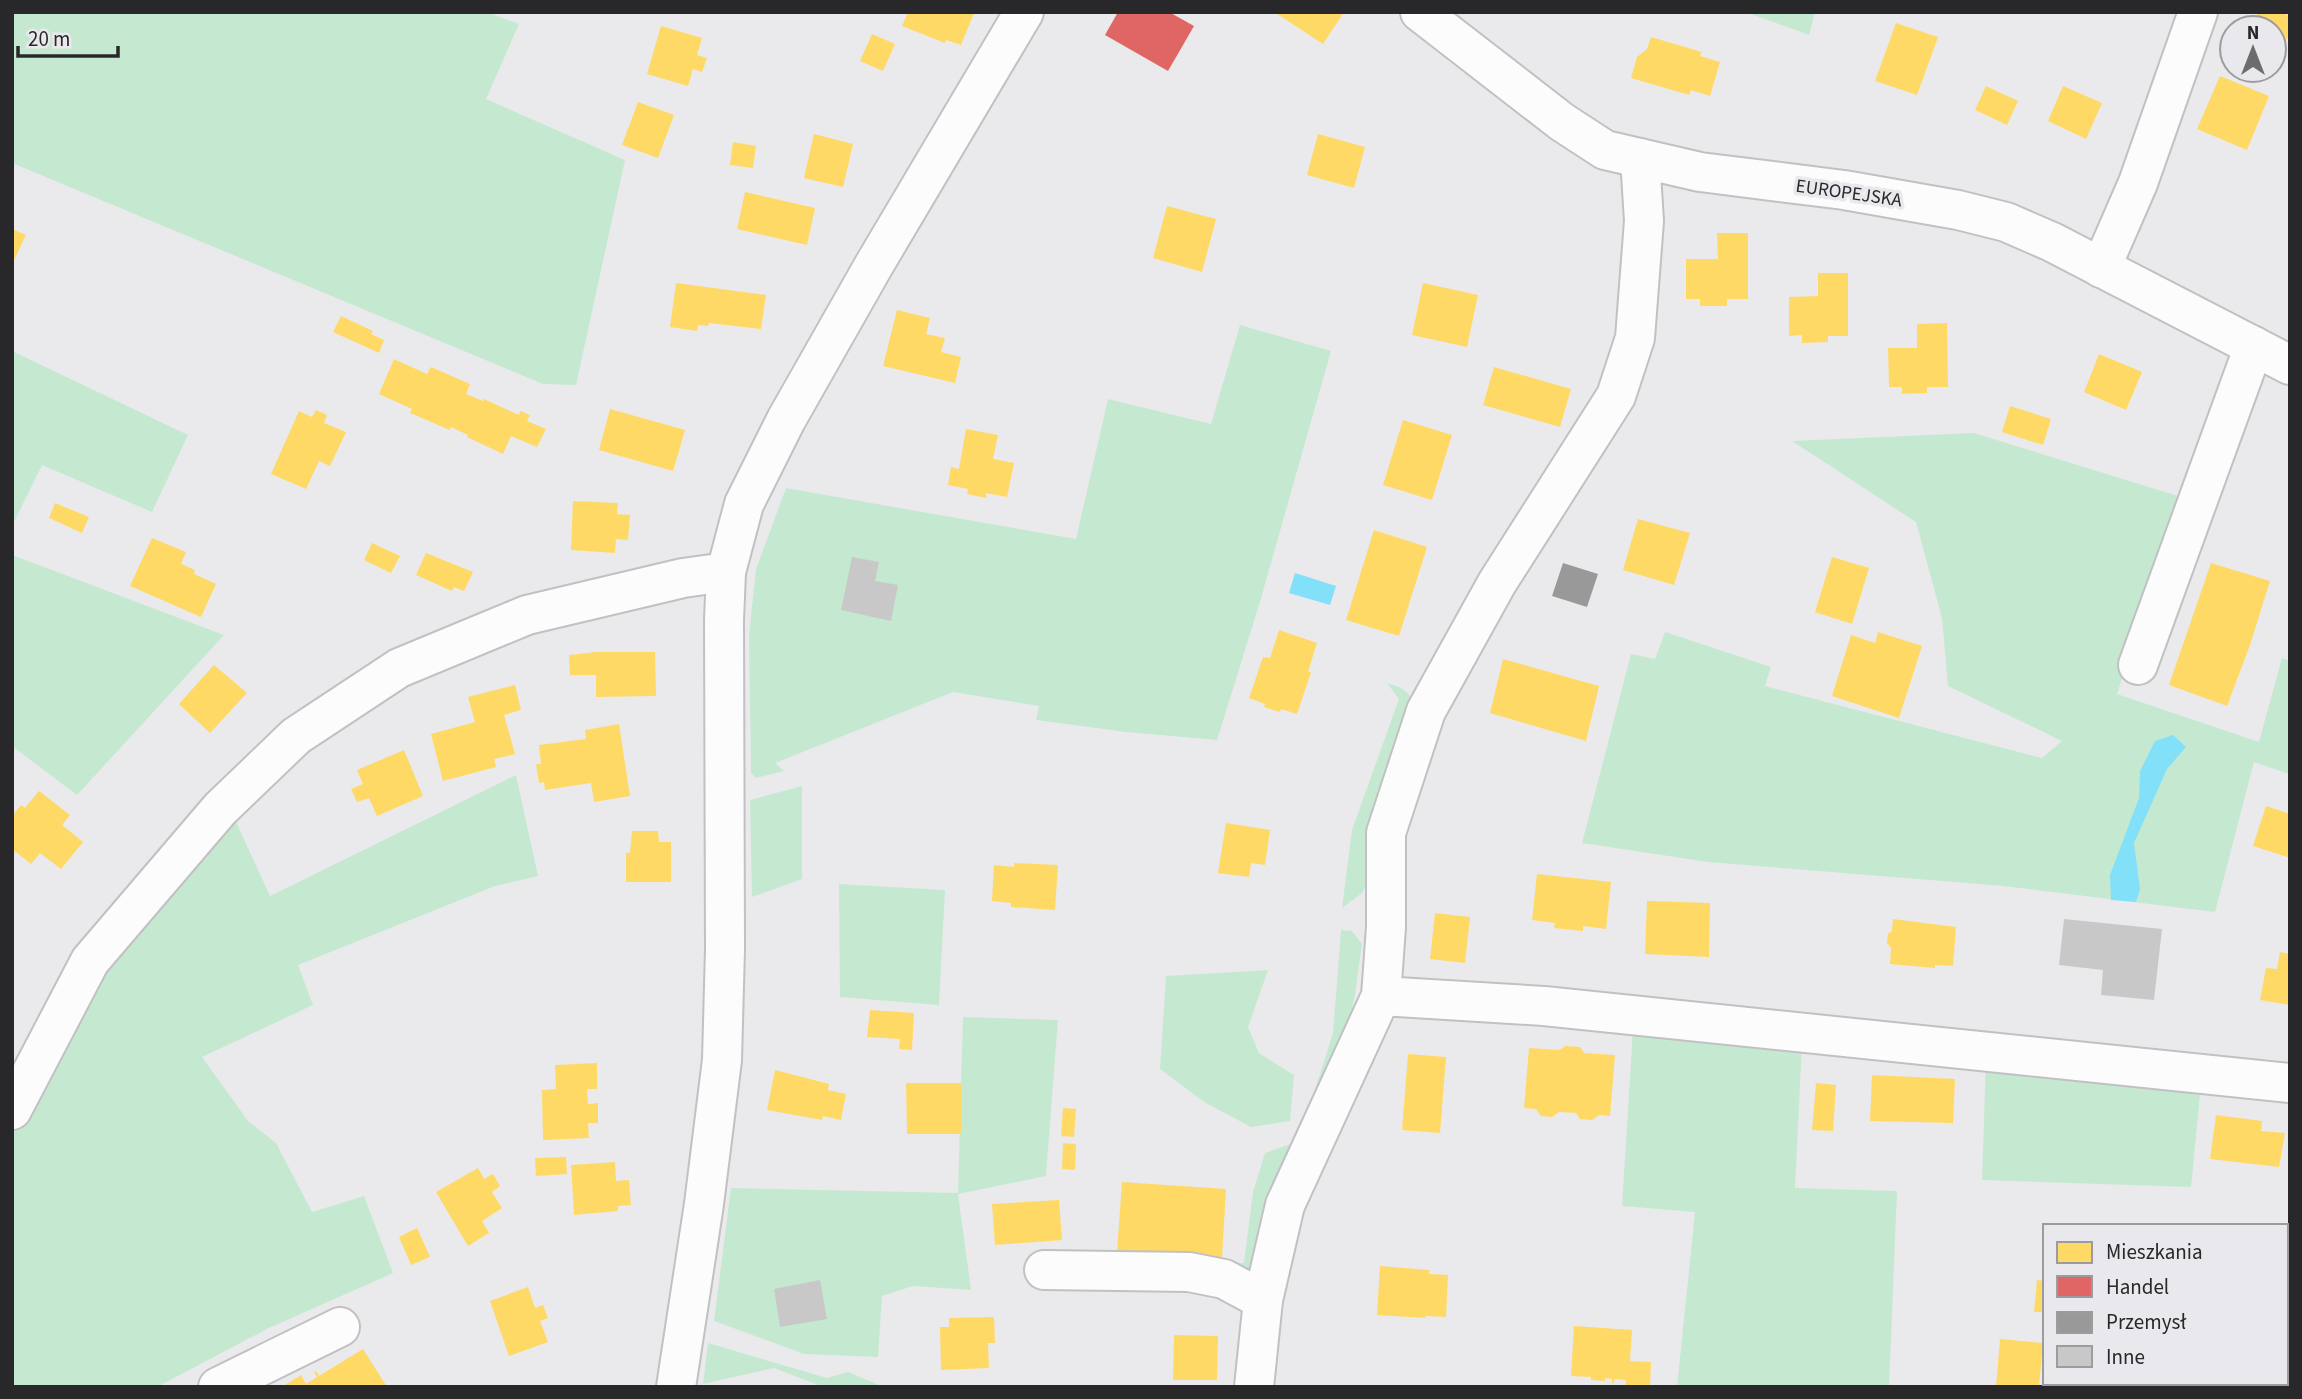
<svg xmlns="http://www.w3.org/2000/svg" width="2302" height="1399" font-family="'Source Sans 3',sans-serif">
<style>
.green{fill:#c5e9d0}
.water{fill:#83e0f9}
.homes{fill:#ffd966}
.shops{fill:#e06666}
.industry{fill:#999}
.building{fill:#c8c8c8}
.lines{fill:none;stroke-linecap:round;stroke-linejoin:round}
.minor-casing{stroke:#c1c1c3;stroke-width:42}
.minor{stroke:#fcfcfc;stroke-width:38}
.labels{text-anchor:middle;stroke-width:7;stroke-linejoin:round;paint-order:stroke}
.street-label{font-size:19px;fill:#28282a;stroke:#e9e9ed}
</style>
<rect width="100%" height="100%" fill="#eaeaec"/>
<!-- green -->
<g class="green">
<polygon points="12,12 486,12 519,24 486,99 625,160 576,385 543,384 12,163"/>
<polygon points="1745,12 1815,12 1809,35"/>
<polygon points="1240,325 1331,351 1260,602 1217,740 1126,732 1036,720 1039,706 953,692 775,763 784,771 756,778 751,773 749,635 756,569 786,488 1076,539 1108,399 1211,424"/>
<polygon points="12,351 188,435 152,512 42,465 12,526"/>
<polygon points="1974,433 2181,497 2117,694 2259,742 2282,658 2290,661 2290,771 2289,774 2254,762 2215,912 2004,886 1708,862 1582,843 1631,654 1655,659 1665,632 1771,667 1765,686 2042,758 2062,741 1948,686 1942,618 1916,522 1792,441"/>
<polygon points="12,555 224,635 77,795 12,746"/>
<path d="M 1387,683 C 1402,688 1410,690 1414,707 L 1370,879 L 1362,893 L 1342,908 L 1352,830 L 1399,699 Z"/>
<polygon points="516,775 538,876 495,886 298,965 313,1005 202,1057 248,1121 276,1143 312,1212 364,1196 393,1273 269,1328 157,1387 12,1387 12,1130 129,931 235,820 270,896"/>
<polygon points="802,786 802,879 752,897 750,800"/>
<polygon points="839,884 945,890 939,1005 840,997"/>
<polygon points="1341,930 1352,931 1362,944 1355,995 1348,1029 1257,1267 1247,1274 1214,1263 1244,1263 1253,1192 1265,1153 1299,1141 1333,1033"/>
<polygon points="1268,970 1248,1027 1259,1053 1294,1075 1290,1121 1251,1127 1204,1102 1160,1069 1166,976"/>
<polygon points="963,1017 1058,1020 1046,1176 958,1194 971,1290 913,1286 882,1296 878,1357 804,1354 714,1321 731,1188 958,1193"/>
<polygon points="1633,1029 1802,1043 1795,1188 1897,1191 1889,1387 1677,1387 1695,1212 1622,1206"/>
<polygon points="1986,1060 2201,1085 2191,1187 1982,1180"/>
<polygon points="708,1343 827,1378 848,1372 884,1387 823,1387 774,1368 703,1384"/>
</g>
<!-- water -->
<g class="water">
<polygon points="1295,573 1336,586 1330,605 1289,593"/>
<polygon points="2173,735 2186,747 2167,769 2134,843 2140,889 2136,902 2111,900 2110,875 2139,798 2140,771 2155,741"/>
</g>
<!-- homes -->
<g class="homes">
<polygon points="908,12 971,12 974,13 961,45 946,40 945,43 902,26"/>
<polygon points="1274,12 1344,12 1323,44"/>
<polygon points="2258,12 2279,12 2290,16 2290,31 2282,52 2274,49 2274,28 2252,28"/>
<polygon points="1896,23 1938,37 1917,95 1875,81"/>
<polygon points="661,26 702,38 697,55 707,58 702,72 693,69 688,86 647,74"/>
<polygon points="872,34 895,44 883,71 860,61"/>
<polygon points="1651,37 1702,52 1700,56 1720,62 1710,96 1691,90 1689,95 1631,78 1637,57 1647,49"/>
<polygon points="2220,76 2269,96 2247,150 2197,129"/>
<polygon points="1986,86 2018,101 2007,125 1975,110"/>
<polygon points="2063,86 2102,103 2086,139 2048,121"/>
<polygon points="638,102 674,115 658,158 622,145"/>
<polygon points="814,134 853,144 843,187 804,178"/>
<polygon points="1318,134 1365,147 1354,188 1307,175"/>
<polygon points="733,142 756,146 753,168 730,165"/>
<polygon points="745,192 815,208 807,245 737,229"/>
<polygon points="1167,206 1216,219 1202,272 1153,258"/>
<polygon points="12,229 26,235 14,260 12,259"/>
<polygon points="1717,233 1748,233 1748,299 1727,299 1727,306 1700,306 1700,299 1686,299 1686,259 1718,259"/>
<polygon points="1818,273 1848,273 1848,336 1828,336 1828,342 1802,343 1802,335 1789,336 1789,297 1818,296"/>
<polygon points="676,283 766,295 761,329 709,323 708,326 698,325 697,331 670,327"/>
<polygon points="1423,283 1478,295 1467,347 1412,335"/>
<polygon points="897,310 930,318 926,334 945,338 941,352 961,357 955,383 883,366"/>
<polygon points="341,316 373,331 371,334 384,340 379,353 333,332"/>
<polygon points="1947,323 1948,387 1927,387 1927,393 1902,394 1902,387 1889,387 1888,348 1917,348 1917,324"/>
<polygon points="2099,354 2142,372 2126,410 2084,392"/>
<polygon points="394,359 427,374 431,367 470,384 466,394 483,401 484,399 519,415 520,411 530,415 527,421 546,429 537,447 511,436 503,454 467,437 468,435 451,427 450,430 410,413 412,409 379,394"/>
<polygon points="1494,367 1571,389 1560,427 1483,405"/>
<polygon points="2010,406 2051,419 2043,445 2002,432"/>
<polygon points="610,409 685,430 673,471 599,450"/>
<polygon points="316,410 327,415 324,423 346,432 330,466 319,461 306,489 271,474 299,411 312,417"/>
<polygon points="1403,420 1452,435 1432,500 1383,485"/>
<polygon points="966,429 998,435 993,459 1014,463 1007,497 986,493 986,498 967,494 968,489 948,485 951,467 959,469"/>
<polygon points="573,501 618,503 617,514 630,515 628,540 616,539 615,553 571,550"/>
<polygon points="55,503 89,517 82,533 49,518"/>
<polygon points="1638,519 1690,533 1674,585 1623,570"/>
<polygon points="1374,530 1427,547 1399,636 1346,620"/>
<polygon points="152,538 186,552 181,564 195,570 194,574 216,584 201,617 130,586"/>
<polygon points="372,543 400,556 391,573 364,560"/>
<polygon points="426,553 473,572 464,591 454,587 452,591 416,575"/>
<polygon points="1832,557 1869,568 1852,624 1815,612"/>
<polygon points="2211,563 2270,581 2250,645 2227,706 2169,685"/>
<polygon points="1279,630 1317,643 1308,672 1311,672 1297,714 1281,709 1280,712 1264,707 1265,704 1249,698 1263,657 1270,658"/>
<polygon points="1878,632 1922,646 1899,718 1832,696 1851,635 1875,643"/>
<polygon points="596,652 655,652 656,696 596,697 596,675 570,675 569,655"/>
<polygon points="1503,659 1599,686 1586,741 1490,713"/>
<polygon points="214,665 247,693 210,733 179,704"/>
<polygon points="515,685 521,710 504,715 515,754 494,759 496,767 443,781 431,734 475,722 468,697"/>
<polygon points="619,724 630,796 594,802 591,783 545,790 544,782 539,783 536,764 541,764 539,745 586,739 585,730"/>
<polygon points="404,750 423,796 377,816 369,798 357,802 351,789 363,784 357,770"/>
<polygon points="39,791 70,815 62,825 83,842 61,869 40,853 31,864 12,849 12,816 21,805 25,808"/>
<polygon points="2266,806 2290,814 2290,858 2253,846"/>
<polygon points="1226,823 1270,830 1265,865 1251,863 1249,877 1218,873"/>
<polygon points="632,831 658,831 659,842 671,842 671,882 626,882 626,853 630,853"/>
<polygon points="1014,863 1058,865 1055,910 1011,907 1011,903 992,901 994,865 1014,867"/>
<polygon points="1537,874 1611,882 1606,929 1583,926 1583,931 1554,928 1555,923 1532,920"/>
<polygon points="1647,901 1710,903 1709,957 1645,954"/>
<polygon points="1435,913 1470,917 1465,963 1430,959"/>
<polygon points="1893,919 1956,927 1953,966 1935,965 1935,968 1890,964 1891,948 1887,943 1888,934 1892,931"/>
<polygon points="2280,952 2290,954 2290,1005 2260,1000 2266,968 2277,969"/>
<polygon points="870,1010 914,1013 912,1050 899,1049 900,1039 867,1037"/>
<polygon points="1565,1046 1580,1047 1584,1053 1615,1055 1610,1116 1599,1115 1592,1120 1580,1119 1576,1113 1559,1112 1552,1117 1541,1116 1536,1109 1524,1108 1529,1048 1560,1050"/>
<polygon points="1408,1054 1446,1057 1440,1133 1402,1130"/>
<polygon points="597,1063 597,1089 587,1089 588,1104 598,1103 598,1123 588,1123 589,1138 543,1140 542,1090 556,1089 555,1065"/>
<polygon points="775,1070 829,1084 828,1090 846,1094 841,1120 823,1116 822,1120 767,1110"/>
<polygon points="1872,1075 1955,1079 1953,1123 1870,1121"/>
<polygon points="906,1083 961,1083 961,1134 907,1134"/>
<polygon points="1816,1083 1836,1085 1833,1131 1812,1130"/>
<polygon points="1063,1108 1076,1109 1074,1137 1061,1136"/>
<polygon points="2216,1115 2262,1121 2261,1131 2285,1133 2279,1167 2210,1159"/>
<polygon points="1063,1143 1076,1144 1075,1170 1062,1169"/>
<polygon points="566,1157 567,1174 536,1176 535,1158"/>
<polygon points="615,1162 616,1181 629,1180 631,1205 618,1206 618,1211 574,1215 571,1165"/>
<polygon points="478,1168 484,1179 493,1174 500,1186 492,1192 502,1208 482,1221 489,1233 468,1246 436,1192"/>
<polygon points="1122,1182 1226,1189 1222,1258 1117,1252"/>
<polygon points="1059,1200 1062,1240 995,1245 992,1204"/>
<polygon points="417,1228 430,1257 411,1265 399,1237"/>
<polygon points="1380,1266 1429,1270 1429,1274 1448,1275 1446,1317 1426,1316 1425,1318 1377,1315"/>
<polygon points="2037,1280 2045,1281 2045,1312 2034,1312"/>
<polygon points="528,1287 535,1308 543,1305 548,1318 540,1321 548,1342 509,1356 490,1301"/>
<polygon points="994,1317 995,1343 988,1343 989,1368 941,1370 940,1327 949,1327 949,1318"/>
<polygon points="1574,1326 1632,1330 1630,1361 1651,1362 1650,1387 1625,1387 1626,1380 1615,1379 1612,1385 1612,1379 1605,1378 1605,1381 1591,1380 1591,1377 1571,1376"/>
<polygon points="1174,1335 1218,1336 1217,1380 1173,1380"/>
<polygon points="2000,1339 2043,1343 2039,1387 1996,1387"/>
<polygon points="363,1349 387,1387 282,1387 301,1375 306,1384 317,1377 314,1372 316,1371 319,1376"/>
</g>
<!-- shops -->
<polygon class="shops" points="1118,12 1169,12 1194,26 1168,71 1105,35"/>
<!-- industry -->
<polygon class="industry" points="1563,563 1598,574 1587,607 1552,596"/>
<!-- building -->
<g class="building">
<polygon points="852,557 879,562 875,581 898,585 891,621 841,610"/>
<polygon points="2064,919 2162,929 2154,1000 2101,995 2103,970 2059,965"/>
<polygon points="820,1280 827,1319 780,1327 774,1289"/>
</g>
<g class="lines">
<defs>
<g id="minor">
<polyline points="1420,12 1562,122 1605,150 1700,172 1844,190 1958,210 2006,222 2052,242 2290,365"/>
<polyline points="2101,268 2138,183 2198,12"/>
<polyline points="2138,665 2254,346"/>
<polyline points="1381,996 1544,1006 2290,1083"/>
<polyline points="12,1110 90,961 220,809 296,736 399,668 527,615 683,578 726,572"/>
<polyline points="1044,1270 1189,1272 1224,1279 1263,1300"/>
<polyline points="218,1387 340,1327"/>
<polyline points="676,1387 704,1204 722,1060 725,949 724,620 726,572 744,504 786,420 874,265 1024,12"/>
<polyline points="1254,1387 1263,1300 1285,1205 1381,996 1386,927 1386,833 1426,711 1497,583 1616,396 1635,338 1644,221 1640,158"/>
</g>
</defs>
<!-- minor casing -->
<use href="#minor" class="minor-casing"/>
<!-- minor -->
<use href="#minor" class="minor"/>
</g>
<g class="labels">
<!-- street labels -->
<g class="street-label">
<text transform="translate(1849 192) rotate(8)" y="7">EUROPEJSKA</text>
</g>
</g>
<!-- border -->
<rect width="2302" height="1399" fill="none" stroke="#28282a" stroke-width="28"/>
<!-- legend -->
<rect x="2043" y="1224" width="245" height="161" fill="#e9e9ed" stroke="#9c9c9f" stroke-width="2"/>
<rect x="2057" y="1242" width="35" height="21" fill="#ffd966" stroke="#9c9c9f" stroke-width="2"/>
<text x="2106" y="1259" font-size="21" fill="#28282a">Mieszkania</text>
<rect x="2057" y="1276" width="35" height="21" fill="#e06666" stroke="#9c9c9f" stroke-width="2"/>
<text x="2106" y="1294" font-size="21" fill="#28282a">Handel</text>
<rect x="2057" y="1312" width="35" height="21" fill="#999999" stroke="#9c9c9f" stroke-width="2"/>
<text x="2106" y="1329" font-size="21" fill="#28282a">Przemysł</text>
<rect x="2057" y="1346" width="35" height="21" fill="#c8c8c8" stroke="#9c9c9f" stroke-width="2"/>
<text x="2106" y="1364" font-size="21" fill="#28282a">Inne</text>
<!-- north arrow -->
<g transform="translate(2253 49)"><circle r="33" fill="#e9e9ed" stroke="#9c9c9f" stroke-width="2"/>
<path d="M0-5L12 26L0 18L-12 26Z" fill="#6c6c6e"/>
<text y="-10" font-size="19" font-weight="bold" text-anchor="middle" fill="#28282a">N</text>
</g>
<!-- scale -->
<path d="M18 46v10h100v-10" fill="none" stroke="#28282a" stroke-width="3.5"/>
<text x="28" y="46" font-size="21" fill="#28282a" stroke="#e9e9ed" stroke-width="5" paint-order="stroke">20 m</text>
</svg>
